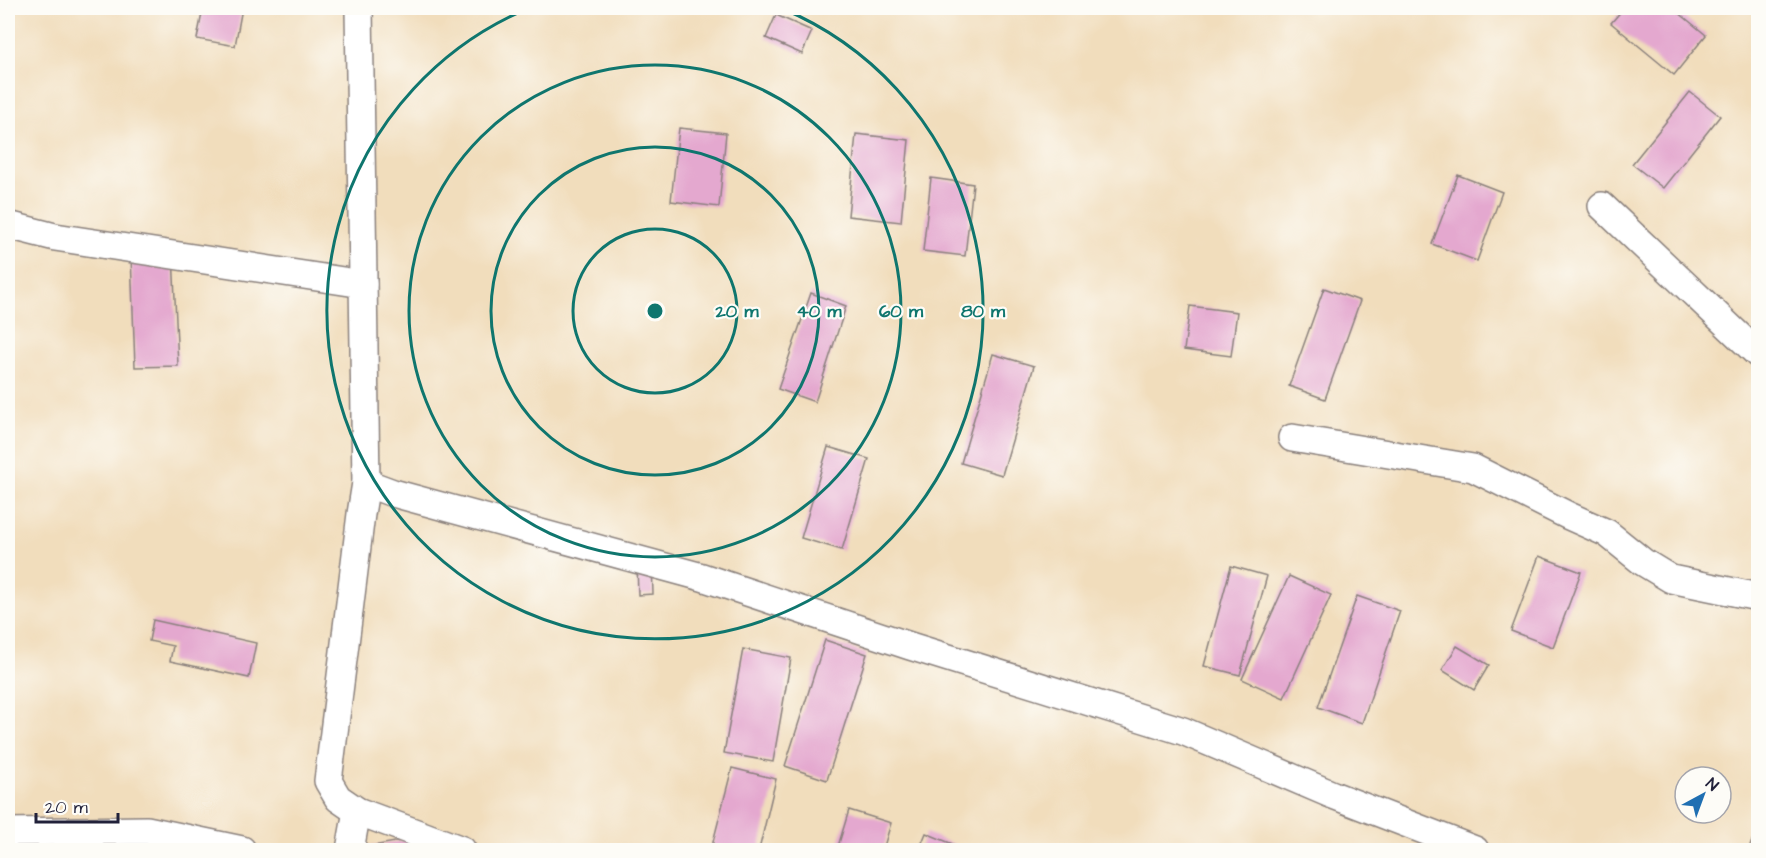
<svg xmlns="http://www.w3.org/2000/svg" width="1766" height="858" font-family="'Architects Daughter',sans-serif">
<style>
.building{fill:#e4a8cf}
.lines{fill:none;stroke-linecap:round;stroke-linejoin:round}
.minor-casing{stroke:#8a807c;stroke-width:30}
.minor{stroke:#fff;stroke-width:27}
.ring{fill:none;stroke:#0f766e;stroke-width:3}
.centre{fill:#0f766e;stroke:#fdfcf7;stroke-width:3}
.ring-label{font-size:18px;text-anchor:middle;font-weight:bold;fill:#0f766e;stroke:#fdfcf7;stroke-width:4.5;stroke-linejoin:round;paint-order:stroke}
</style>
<rect width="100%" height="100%" fill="#fdfcf7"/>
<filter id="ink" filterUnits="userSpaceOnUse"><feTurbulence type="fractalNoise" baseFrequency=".0167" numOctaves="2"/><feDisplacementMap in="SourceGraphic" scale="12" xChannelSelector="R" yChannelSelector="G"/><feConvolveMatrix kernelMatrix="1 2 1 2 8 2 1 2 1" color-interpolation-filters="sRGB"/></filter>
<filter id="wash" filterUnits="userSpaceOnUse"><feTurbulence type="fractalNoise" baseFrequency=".008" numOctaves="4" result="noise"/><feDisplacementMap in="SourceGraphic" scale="24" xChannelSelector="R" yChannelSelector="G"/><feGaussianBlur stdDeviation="1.35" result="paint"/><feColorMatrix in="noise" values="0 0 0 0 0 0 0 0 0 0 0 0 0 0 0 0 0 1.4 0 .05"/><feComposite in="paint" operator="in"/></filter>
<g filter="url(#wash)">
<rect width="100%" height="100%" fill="#f1ddbc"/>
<g id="blocks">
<!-- building -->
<g class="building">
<polygon points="203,8 242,8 235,46 197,39"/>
<polygon points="1624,8 1673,8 1706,35 1674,75 1611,23"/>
<polygon points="776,15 812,31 802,54 766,38"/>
<polygon points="1690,92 1720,116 1663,188 1632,164"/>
<polygon points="679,128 726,133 719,207 671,201"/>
<polygon points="856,134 909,140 901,222 848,216"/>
<polygon points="1458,175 1502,192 1477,261 1432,244"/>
<polygon points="931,178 973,184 965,256 923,251"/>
<polygon points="173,254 178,366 135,367 131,255"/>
<polygon points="1324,288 1360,301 1325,399 1289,386"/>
<polygon points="811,293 846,306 815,402 778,389"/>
<polygon points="1190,306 1237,312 1231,356 1184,350"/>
<polygon points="993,354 1034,366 1002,475 961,463"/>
<polygon points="828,447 869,459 842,550 801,538"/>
<polygon points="1539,556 1581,572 1553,647 1511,631"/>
<polygon points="652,563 653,594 638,595 637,564"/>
<polygon points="1231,566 1267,576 1240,675 1204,666"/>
<polygon points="1289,576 1331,595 1284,698 1242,679"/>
<polygon points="1357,596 1400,611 1362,723 1318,707"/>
<polygon points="153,620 256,643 249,678 170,661 173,646 149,641"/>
<polygon points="825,640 867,654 827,780 785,766"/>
<polygon points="1457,646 1489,665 1474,690 1442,670"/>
<polygon points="743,649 791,658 773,762 724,753"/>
<polygon points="732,768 776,779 759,850 711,850"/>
<polygon points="849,810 891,823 883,850 837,850"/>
<polygon points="1758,825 1758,850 1752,850 1749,849"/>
<polygon points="926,833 967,850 919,850"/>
<polygon points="423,837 425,850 362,850 361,848"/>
</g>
</g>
</g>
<g filter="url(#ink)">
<use href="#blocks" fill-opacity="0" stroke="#8a807c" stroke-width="1.5"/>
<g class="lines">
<defs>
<g id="minor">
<polyline points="359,8 366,483"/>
<polyline points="1602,206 1758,354"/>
<polyline points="8,225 55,237 363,284"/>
<polyline points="1292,438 1473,468 1569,516 1607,533 1643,562 1671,579 1758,597"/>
<polyline points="8,832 147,830 242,850"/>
<polyline points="350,850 357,811"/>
<polyline points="462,850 357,811 338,798 328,781 361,514 366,483 393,493 702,577 910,646 1183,731 1333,795 1475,850"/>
</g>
</defs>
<!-- minor casing -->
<use href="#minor" class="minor-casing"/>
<!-- minor -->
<use href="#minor" class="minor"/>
</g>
</g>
<!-- distance rings -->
<g class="ring">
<circle cx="655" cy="311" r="82"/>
<circle cx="655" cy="311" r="164"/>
<circle cx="655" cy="311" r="246"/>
<path d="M781 8A328 328 0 1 1 529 8"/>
</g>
<circle cx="655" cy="311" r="9" class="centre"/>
<g class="ring-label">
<text x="737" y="317">20 m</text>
<text x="819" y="317">40 m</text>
<text x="901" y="317">60 m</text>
<text x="983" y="317">80 m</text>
</g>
<!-- margin -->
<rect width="1766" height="858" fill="none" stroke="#fdfcf7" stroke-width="30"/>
<!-- north arrow -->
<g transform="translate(1703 795) rotate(41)"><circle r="28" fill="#fdfcf7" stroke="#a5a5ac" stroke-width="1.5"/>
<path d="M0-4.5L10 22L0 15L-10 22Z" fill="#1f6fb2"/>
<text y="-9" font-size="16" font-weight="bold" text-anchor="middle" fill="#22223b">N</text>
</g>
<!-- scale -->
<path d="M36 813v9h82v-9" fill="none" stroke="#22223b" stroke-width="3"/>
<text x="45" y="813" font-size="18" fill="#22223b" stroke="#fdfcf7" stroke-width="4.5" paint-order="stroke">20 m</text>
</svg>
